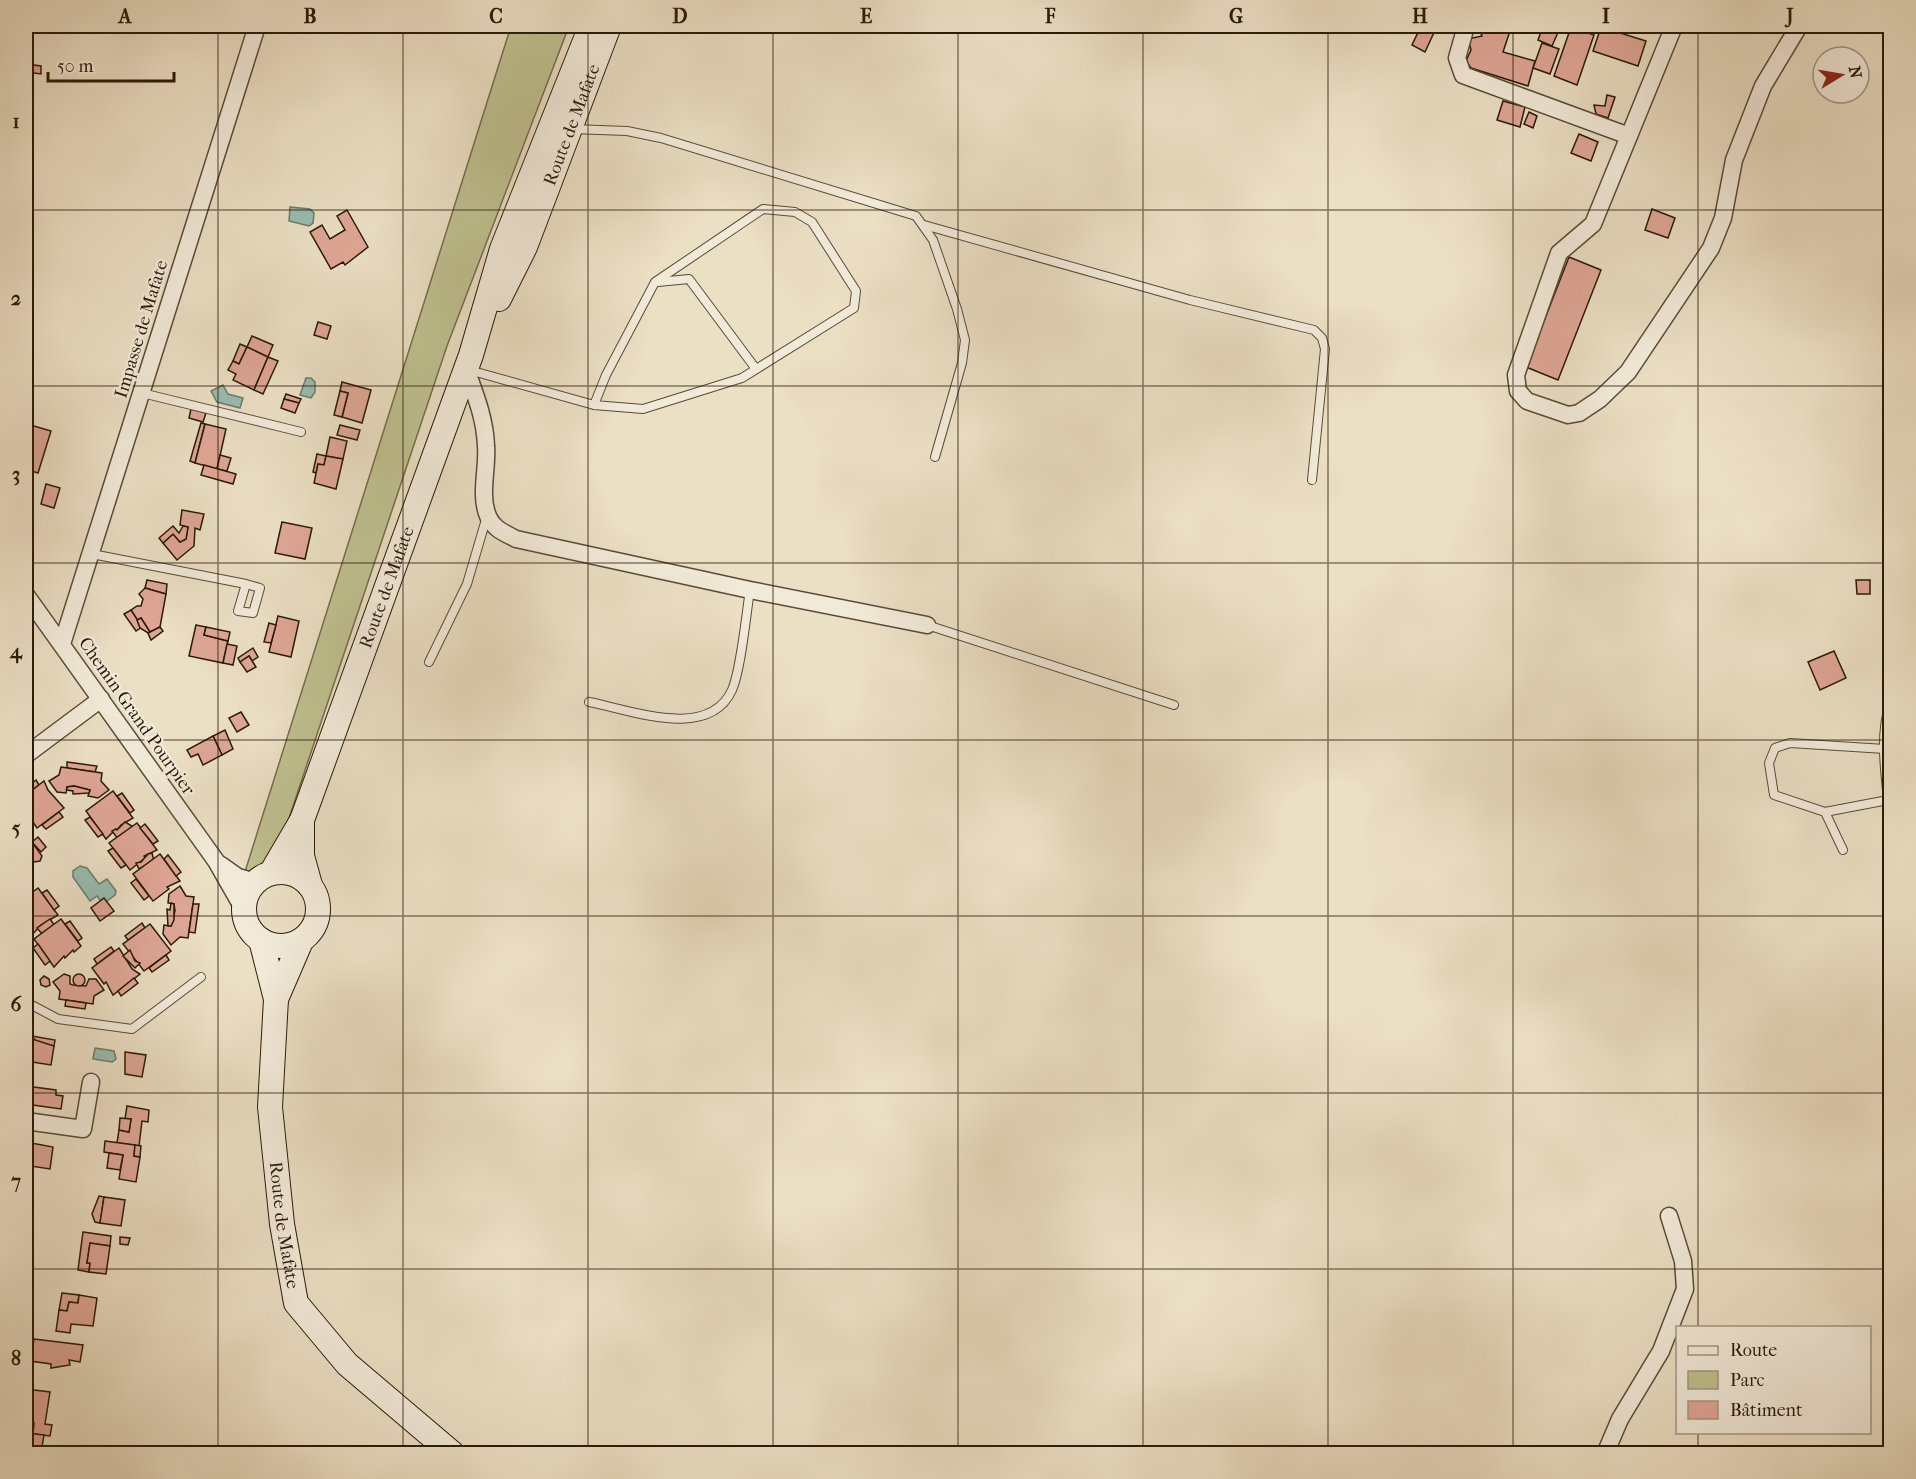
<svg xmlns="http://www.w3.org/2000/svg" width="1916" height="1479" font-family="'IM FELL French Canon',serif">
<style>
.green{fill:#bfc08f;stroke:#746d4b;stroke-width:1.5}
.water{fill:#98bdb1;stroke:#6c7c6d;stroke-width:1.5}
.building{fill:#dfa695;stroke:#2a1a07;stroke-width:1.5}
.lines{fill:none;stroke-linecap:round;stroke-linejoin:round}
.lane-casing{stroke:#5a4b36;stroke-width:10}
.street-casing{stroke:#5a4b36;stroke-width:19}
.secondary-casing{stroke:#2a1a07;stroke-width:26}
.lane{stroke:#f2ead9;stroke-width:8}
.street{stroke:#f2ead9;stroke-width:16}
.secondary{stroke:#f2ead9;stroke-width:24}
.grid{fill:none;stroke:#2a1a07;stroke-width:1.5;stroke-opacity:0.55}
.labels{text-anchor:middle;stroke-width:4.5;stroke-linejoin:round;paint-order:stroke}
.street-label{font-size:18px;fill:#2a1a07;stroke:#f2ead9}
.neatline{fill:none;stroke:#2a1a07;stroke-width:2}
.grid-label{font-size:20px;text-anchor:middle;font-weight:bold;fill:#2a1a07}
</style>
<rect width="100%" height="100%" fill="#ebdfc4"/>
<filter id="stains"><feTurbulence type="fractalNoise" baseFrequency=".00333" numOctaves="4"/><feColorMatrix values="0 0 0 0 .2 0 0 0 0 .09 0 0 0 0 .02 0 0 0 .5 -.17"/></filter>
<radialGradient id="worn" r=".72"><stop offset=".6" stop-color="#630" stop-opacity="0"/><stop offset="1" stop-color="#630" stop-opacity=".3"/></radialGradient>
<!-- green -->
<polygon class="green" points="511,26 569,26 447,346 283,836 263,864 243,878"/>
<!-- water -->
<g class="water">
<polygon points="290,207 310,209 314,213 313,223 309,226 289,221"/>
<polygon points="306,378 311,378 315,382 315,392 311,398 300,395"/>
<polygon points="223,385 228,394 243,398 240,408 217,402 211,391"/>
<polygon points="80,866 87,868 99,884 107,879 116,891 115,895 103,904 97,896 90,901 73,877 73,871"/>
<polygon points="95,1048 114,1051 116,1059 112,1062 93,1059"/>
</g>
<!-- building -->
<g class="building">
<polygon points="1421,26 1437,26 1425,52 1412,45"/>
<polygon points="1482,26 1500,26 1509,34 1503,52 1535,61 1528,86 1471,68 1466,61 1471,50 1468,39 1482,36 1479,29"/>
<polygon points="1543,26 1559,30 1552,46 1538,40"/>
<polygon points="1571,27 1594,35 1577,85 1554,76"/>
<polygon points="1601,27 1646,41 1638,66 1593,51"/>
<polygon points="1542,43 1559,49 1550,74 1533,68"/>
<polygon points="26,64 41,66 41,74 26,72"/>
<polygon points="1607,95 1615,97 1608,118 1596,114 1594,105 1605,106"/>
<polygon points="1503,101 1525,107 1520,127 1497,120"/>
<polygon points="1529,112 1537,116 1533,128 1524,124"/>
<polygon points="1579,134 1598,142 1591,161 1571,153"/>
<polygon points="1652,209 1675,218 1668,238 1645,230"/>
<polygon points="347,210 368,247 345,265 343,262 331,269 310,232 322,225 330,239 345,230 337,216"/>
<polygon points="1569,257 1601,270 1558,380 1526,367"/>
<polygon points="318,322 331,326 327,339 314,335"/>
<polygon points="252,336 273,345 268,357 247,347"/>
<polygon points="240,344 247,347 239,364 233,361"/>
<polygon points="247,347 268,357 254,390 233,380 236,374 228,370 233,361 239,364"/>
<polygon points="268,357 278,361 263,394 254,390"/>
<polygon points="342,382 371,390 362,423 342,417 348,393 340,391"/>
<polygon points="340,391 348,393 342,417 334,415"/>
<polygon points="286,394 301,399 299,403 284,399"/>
<polygon points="284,399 299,403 295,413 281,408"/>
<polygon points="191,409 206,413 203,422 189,418"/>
<polygon points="201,423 205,424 195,463 190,461"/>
<polygon points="27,424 51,431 38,473 26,469"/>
<polygon points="205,424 226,429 217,469 195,463"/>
<polygon points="340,425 360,430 357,440 337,435"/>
<polygon points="330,437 347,441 343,459 326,456"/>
<polygon points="317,454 326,456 324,465 318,464 316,473 313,472"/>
<polygon points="220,455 231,458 227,471 217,469"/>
<polygon points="326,456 343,459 336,489 314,483 318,464 324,465"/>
<polygon points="204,465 236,474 233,484 201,475"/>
<polygon points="46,484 60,488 54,508 41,504"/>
<polygon points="182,510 204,514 200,530 195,528 194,546 177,560 163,543 173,534 180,542 186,539 188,527 180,525"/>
<polygon points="282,522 312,528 305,559 275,553"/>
<polygon points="173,526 179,533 183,526 188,527 186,539 180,542 173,534 163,543 159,538"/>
<polygon points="147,580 167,584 166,594 145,588"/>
<polygon points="1856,580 1870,580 1870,594 1857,594"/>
<polygon points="145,588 166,594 160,627 150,632 141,618 137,620 131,610 137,606 141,606 143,599 139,594"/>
<polygon points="131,610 142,627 136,631 124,614"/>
<polygon points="278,616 299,621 291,657 269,652"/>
<polygon points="141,618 150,632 148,633 140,628 137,620"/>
<polygon points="269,623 276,625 271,643 264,642"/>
<polygon points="196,625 206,627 204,635 228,641 223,663 189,656"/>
<polygon points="160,627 163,631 151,640 148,633"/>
<polygon points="206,627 230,632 228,641 204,635"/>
<polygon points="227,644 237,646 233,665 223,663"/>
<polygon points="253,648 258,657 252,661 249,656 240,662 238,658"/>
<polygon points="1834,651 1846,678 1820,690 1808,662"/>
<polygon points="249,656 256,667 247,672 240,662"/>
<polygon points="241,712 249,725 237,732 229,718"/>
<polygon points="225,730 233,749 222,755 213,736"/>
<polygon points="213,736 222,755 203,765 198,754 191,757 187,750"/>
<polygon points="67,762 97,766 95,772 67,768"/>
<polygon points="61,767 102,773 101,781 109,790 98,798 88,796 90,790 74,786 67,787 66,793 57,792 49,781 59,775"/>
<polygon points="36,780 39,785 26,795 26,788"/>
<polygon points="44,781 48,790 64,808 37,828 26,812 26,795"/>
<polygon points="74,786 90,790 89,793 73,794 73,791 67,790 67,787"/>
<polygon points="113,791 133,818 121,825 117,830 116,829 106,839 86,811"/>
<polygon points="122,793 134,810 130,813 117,796"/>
<polygon points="59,812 63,817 46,829 42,825"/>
<polygon points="90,817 103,834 98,837 85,820"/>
<polygon points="125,822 132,826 130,830 118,839 112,831 116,829 117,830"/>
<polygon points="137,823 157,850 144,856 145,858 130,870 109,843"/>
<polygon points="145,824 158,841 153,844 140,828"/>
<polygon points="38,837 46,847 41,852 32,842"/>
<polygon points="29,838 42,856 40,861 34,862 26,850 26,839"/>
<polygon points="113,848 126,865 121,868 108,851"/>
<polygon points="148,854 152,853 154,861 139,869 136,863 141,862"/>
<polygon points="160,854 180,881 167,887 169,889 153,901 133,874"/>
<polygon points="168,855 181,872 176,876 164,859"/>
<polygon points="136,879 149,896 144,900 131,883"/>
<polygon points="180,886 186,896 194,897 188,938 180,937 171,945 163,934 164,925 171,926 175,911 174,904 168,903 169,894"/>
<polygon points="38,888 58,915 41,925 31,936 26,928 26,897"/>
<polygon points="47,890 59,906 54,910 42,893"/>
<polygon points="104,898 114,911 100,921 91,908"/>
<polygon points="171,903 174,904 174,920 171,926 168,926 167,909 170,910"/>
<polygon points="193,904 199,904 195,933 189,932"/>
<polygon points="50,919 55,926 43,935 37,928"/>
<polygon points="61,919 81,946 74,952 73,950 65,958 64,956 54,967 34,939"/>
<polygon points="70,921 82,938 78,941 65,924"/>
<polygon points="142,923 145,928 128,940 125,936"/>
<polygon points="150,924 171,951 144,971 123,944"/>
<polygon points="38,944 50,961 45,965 33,948"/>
<polygon points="111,947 114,951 97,964 94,959"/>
<polygon points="119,948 132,969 140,974 113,995 106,982 104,984 92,968"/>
<polygon points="130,950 135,961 140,963 135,968 123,956"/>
<polygon points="166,955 169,960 152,972 149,968"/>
<polygon points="64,974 70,976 70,984 73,985 86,986 89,979 96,979 104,990 94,996 93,1004 59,999 60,991 53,982"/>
<circle cx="79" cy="980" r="6"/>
<polygon points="44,976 49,979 50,985 46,987 41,985 40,980"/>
<polygon points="134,978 138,983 121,996 118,991"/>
<polygon points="66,1000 86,1003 85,1009 65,1006"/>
<polygon points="26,1035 55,1040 54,1046 33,1041 34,1039 26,1037"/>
<polygon points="26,1037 54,1046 51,1065 26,1061"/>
<polygon points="125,1052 146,1055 142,1077 125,1074"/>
<polygon points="26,1086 56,1090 56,1095 63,1096 61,1109 26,1104"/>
<polygon points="127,1106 149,1110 148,1122 142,1121 139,1146 117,1143 119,1130 129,1132 131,1119 125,1119"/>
<polygon points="120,1118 131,1119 129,1132 119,1130"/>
<polygon points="105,1141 135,1145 134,1156 140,1157 136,1182 119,1179 123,1155 104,1152"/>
<polygon points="26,1142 53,1147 50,1169 31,1166 29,1176 26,1175"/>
<polygon points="135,1145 141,1146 140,1157 134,1156"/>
<polygon points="109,1153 123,1155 120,1170 107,1168"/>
<polygon points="99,1196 104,1197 100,1223 95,1222 92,1214"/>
<polygon points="104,1197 125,1200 121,1226 100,1223"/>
<polygon points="83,1232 111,1236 110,1246 90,1243 87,1263 90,1263 89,1272 78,1270"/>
<polygon points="120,1237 130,1238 128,1245 120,1244"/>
<polygon points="90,1243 110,1246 106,1274 89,1272 90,1263 87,1263"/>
<polygon points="62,1293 79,1295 78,1303 69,1302 67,1311 59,1310"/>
<polygon points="79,1295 97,1298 93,1326 71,1324 70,1333 56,1331 59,1310 67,1311 69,1302 78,1303"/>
<polygon points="34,1339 83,1345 80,1362 69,1360 70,1365 51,1368 51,1364 30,1361"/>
<polygon points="26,1389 50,1392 45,1424 52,1425 50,1436 33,1434 34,1423 30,1423 31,1415 26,1414 29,1397 26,1397"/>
<polygon points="26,1397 29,1397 26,1414 31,1415 30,1423 26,1422"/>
<polygon points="26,1433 44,1435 42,1447 51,1449 50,1454 29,1454 30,1446 26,1445"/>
</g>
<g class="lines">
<defs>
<g id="lane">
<polyline points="572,129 627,131 661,138 916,216 933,240 957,309 965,340 962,363 935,457"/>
<polyline points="924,225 1190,300 1314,330 1322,338 1325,349 1312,480"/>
<polyline points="658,282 689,279 756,369"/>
<polyline points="469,370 594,405 643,409 742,378 854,308 856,291 812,222 795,212 763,209 655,282 606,375 594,405"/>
<polyline points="142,393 301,432"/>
<polyline points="92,554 246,584 260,588 253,613 238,611 246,584"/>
<polyline points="927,625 1174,705"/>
<polyline points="429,662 467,584 487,516"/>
<path d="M 589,702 C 631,710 709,741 732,690 C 741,670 746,615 750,590"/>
<path d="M 1890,704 C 1878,738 1887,783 1890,819"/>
<polyline points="1825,812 1888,800"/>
<polyline points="1843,850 1825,812 1774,795 1769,763 1775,748 1790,743 1885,749"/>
<polyline points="26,1002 58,1019 132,1029 201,977"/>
<polyline points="26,1248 28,1249"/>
</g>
<g id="street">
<polyline points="1466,26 1457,58 1463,75 1629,136"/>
<polyline points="1674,26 1593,224 1559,253 1516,375 1518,391 1527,401 1568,415 1579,413 1600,399 1628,372 1711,248 1723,218 1734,160 1763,86 1799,26"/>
<path d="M 466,369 C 475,394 485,418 486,446 C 488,467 479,495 488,516 C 493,529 505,533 516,539 L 750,590 L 927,625"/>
<polyline points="26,595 216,861 244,910"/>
<polyline points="62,644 257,26"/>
<polyline points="26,755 101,699"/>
<polyline points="221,865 238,877 256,882"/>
<polyline points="26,1121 83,1129 91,1082"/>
<polyline points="1605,1454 1620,1419 1661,1351 1685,1289 1683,1261 1669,1216"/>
</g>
<g id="secondary">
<path id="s1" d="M 499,299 L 525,247 L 609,26"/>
<polyline points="302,820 302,856 310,885"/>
<circle cx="281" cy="909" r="37"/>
<path id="s2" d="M 271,873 L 302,820 L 471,355 L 502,249 L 591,26"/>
<path id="s3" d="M 261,940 L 276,999 L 270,1107 L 282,1224 L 296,1303 L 347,1364 L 453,1454"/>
<polyline points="276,999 301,941"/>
</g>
</defs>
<!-- lane casing -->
<use href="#lane" class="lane-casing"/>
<!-- street casing -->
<use href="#street" class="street-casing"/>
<!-- secondary casing -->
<use href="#secondary" class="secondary-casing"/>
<!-- lane -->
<use href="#lane" class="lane"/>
<!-- street -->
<use href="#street" class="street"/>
<!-- secondary -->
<use href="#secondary" class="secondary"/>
</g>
<!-- grid -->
<path class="grid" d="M 218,26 L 218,1454M 403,26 L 403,1454M 588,26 L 588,1454M 773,26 L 773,1454M 958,26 L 958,1454M 1143,26 L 1143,1454M 1328,26 L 1328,1454M 1513,26 L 1513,1454M 1698,26 L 1698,1328M 26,210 L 1890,210M 26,386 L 1890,386M 26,563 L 1890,563M 26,740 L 1890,740M 26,916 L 1890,916M 26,1093 L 1890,1093M 26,1269 L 1890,1269M 1698,1432 L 1698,1454"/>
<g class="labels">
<!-- street labels -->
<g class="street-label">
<text dy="6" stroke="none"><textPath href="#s1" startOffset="189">Route de Mafate</textPath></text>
<text transform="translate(141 329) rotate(-73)" y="6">Impasse de Mafate</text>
<text dy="6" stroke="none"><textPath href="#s2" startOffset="309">Route de Mafate</textPath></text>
<text transform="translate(137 716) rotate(55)" y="6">Chemin Grand Pourpier</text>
<text dy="6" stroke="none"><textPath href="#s3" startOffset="288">Route de Mafate</textPath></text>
</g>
</g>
<!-- margin -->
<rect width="1916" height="1479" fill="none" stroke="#ebdfc4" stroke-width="66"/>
<!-- legend -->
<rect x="1676" y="1326" width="195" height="108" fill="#f2ead9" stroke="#a29785" stroke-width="1.5"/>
<rect x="1688" y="1346" width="30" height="9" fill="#f2ead9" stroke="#a29785" stroke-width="1.5"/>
<text x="1730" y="1356" font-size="18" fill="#2a1a07">Route</text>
<rect x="1688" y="1371" width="30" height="18" fill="#bfc08f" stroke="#a29785" stroke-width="1.5"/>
<text x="1730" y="1386" font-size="18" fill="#2a1a07">Parc</text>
<rect x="1688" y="1401" width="30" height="18" fill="#dfa695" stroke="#a29785" stroke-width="1.5"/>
<text x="1730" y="1416" font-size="18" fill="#2a1a07">Bâtiment</text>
<!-- north arrow -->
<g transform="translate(1841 75) rotate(79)"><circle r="28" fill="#f2ead9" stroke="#a29785" stroke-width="1.5"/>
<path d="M0-4.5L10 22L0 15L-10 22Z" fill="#8f2418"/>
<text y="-9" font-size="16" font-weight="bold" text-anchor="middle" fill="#2a1a07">N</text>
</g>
<!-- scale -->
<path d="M48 72v9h126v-9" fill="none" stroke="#2a1a07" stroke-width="3"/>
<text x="57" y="72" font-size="18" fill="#2a1a07" stroke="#f2ead9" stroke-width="4.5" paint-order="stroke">50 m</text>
<rect x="33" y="33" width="1850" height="1413" class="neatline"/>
<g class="grid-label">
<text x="125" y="23">A</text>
<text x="310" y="23">B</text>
<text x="496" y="23">C</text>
<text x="680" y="23">D</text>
<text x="866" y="23">E</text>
<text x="1050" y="23">F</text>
<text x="1236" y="23">G</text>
<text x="1420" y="23">H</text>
<text x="1606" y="23">I</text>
<text x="1790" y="23">J</text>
<text x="16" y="128">1</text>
<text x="16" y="305">2</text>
<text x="16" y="481">3</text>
<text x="16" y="658">4</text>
<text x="16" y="835">5</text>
<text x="16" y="1011">6</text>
<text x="16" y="1188">7</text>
<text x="16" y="1365">8</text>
</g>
<rect width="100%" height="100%" filter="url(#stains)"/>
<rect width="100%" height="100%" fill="url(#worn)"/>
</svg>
